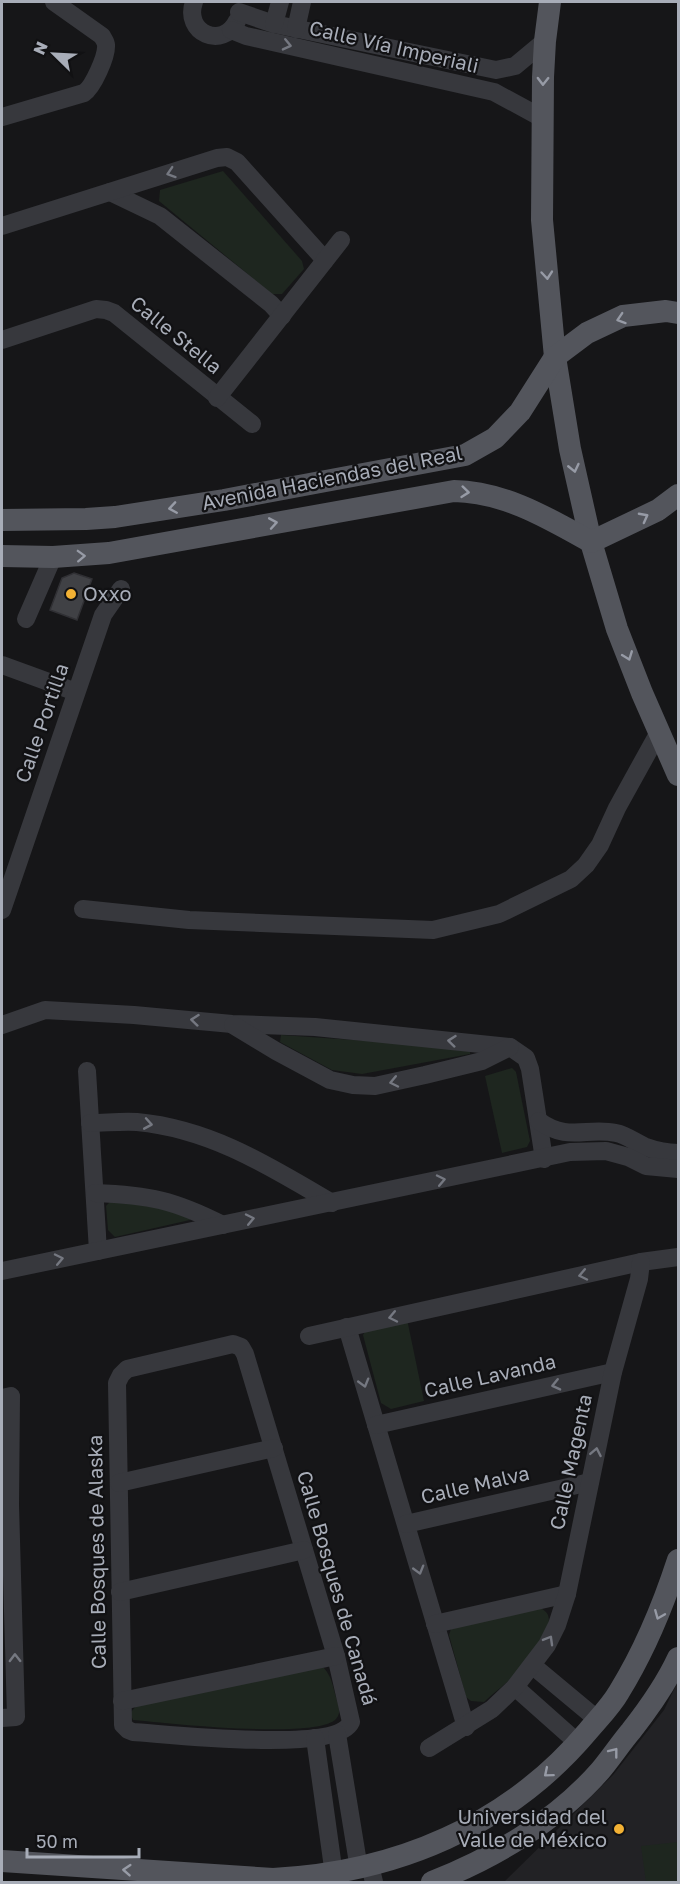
<svg xmlns="http://www.w3.org/2000/svg" width="680" height="1884" font-family="'Golos Text',sans-serif">
<style>
.built{fill:#222225}
.green{fill:#1e261f}
.building{fill:#404145;stroke:#303034;stroke-width:1.5}
.lines{fill:none;stroke-linecap:round;stroke-linejoin:round}
.minor{stroke:#37383d;stroke-width:18}
.major{stroke:#53555c;stroke-width:22}
.oneway{stroke:#757881}
.oneway2{stroke:#979ba6}
.poi-dot{fill:#f2b134;stroke:#111113;stroke-width:2}
.labels{text-anchor:middle;stroke-width:4.5;stroke-linejoin:round;paint-order:stroke}
.street-label{font-size:20px;fill:#a8adb8;stroke:#111113}
.poi-label{font-size:20px;fill:#a8adb8;stroke:#111113;text-anchor:start}
</style>
<rect width="100%" height="100%" fill="#161618"/>
<!-- built -->
<polygon class="built" points="678,1681 678,1882 504,1882 613,1775 664,1710"/>
<!-- green -->
<g class="green">
<polygon points="223,171 302,261 304,269 282,294 272,294 159,201 160,190"/>
<polygon points="281,1035 470,1048 470,1054 362,1074 332,1070 280,1042"/>
<polygon points="512,1068 516,1072 530,1141 527,1147 502,1153 485,1076"/>
<polygon points="112,1200 189,1213 190,1220 115,1237 108,1230 106,1206"/>
<polygon points="407,1319 424,1401 391,1409 381,1403 363,1335 367,1328"/>
<path d="M 538,1607 C 545,1610 549,1613 549,1621 C 548,1633 524,1663 516,1673 C 507,1684 494,1692 484,1702 L 471,1701 L 466,1697 L 449,1635 L 451,1629 Z"/>
<path d="M 317,1668 L 324,1668 C 332,1677 333,1687 336,1697 C 338,1705 342,1712 336,1719 C 316,1740 166,1723 133,1720 L 130,1713 L 137,1705 Z"/>
<polygon points="678,1842 678,1882 646,1882 641,1846"/>
</g>
<!-- building -->
<polygon class="building" points="74,573 92,579 77,620 50,610 62,578"/>
<g class="lines">
<!-- minor -->
<g class="minor">
<path d="M 194,2 C 183,33 223,50 237,21"/>
<polyline points="239,12 274,24 496,70 515,66 545,41"/>
<polyline points="274,24 280,2"/>
<polyline points="296,29 302,2"/>
<polyline points="231,30 246,36 494,92 542,118"/>
<path d="M 2,117 L 84,93 C 93,87 107,56 106,45 C 106,42 104,40 102,36 L 54,2"/>
<polyline points="110,192 160,216 271,304 282,316"/>
<polyline points="2,226 217,158 227,157 237,162 325,260"/>
<polyline points="2,340 96,309 106,310 114,313 252,424"/>
<polyline points="217,398 341,240"/>
<polyline points="26,619 53,557"/>
<polyline points="2,665 76,692"/>
<polyline points="83,909 189,920 433,930 499,914 571,879 586,865 600,845 617,808 659,732"/>
<polyline points="2,910 103,615 121,589"/>
<polyline points="2,1025 45,1010 134,1015 232,1024 315,1027 510,1047 526,1058 530,1069 544,1159"/>
<polyline points="233,1025 276,1051 330,1080 353,1085 375,1086 425,1075 482,1061 510,1047"/>
<polyline points="87,1071 98,1251"/>
<path d="M 539,1121 C 568,1142 586,1127 616,1133 C 627,1135 636,1143 646,1147 C 657,1151 667,1153 678,1153"/>
<path d="M 90,1123 C 105,1123 121,1121 137,1122 C 211,1129 269,1166 332,1203"/>
<path d="M 95,1193 C 149,1195 174,1200 223,1225"/>
<polyline points="2,1271 570,1152 606,1151 628,1157 646,1166 678,1169"/>
<polyline points="347,1327 466,1727"/>
<polyline points="309,1336 641,1262 678,1257"/>
<path d="M 233,1344 L 241,1347 L 245,1354 L 336,1656 L 351,1722 C 337,1754 167,1734 133,1732 L 128,1730 L 123,1725 L 117,1383 L 121,1375 L 127,1369 Z"/>
<polyline points="2,1398 11,1396 10,1505 16,1717 2,1718"/>
<polyline points="376,1425 613,1372"/>
<polyline points="119,1483 274,1448"/>
<polyline points="406,1524 590,1482"/>
<polyline points="120,1592 304,1550"/>
<polyline points="435,1624 567,1594"/>
<polyline points="532,1665 598,1720"/>
<polyline points="515,1687 578,1743"/>
<polyline points="122,1701 336,1656"/>
<polyline points="337,1734 359,1869"/>
<polyline points="315,1738 335,1882"/>
<polyline points="429,1748 492,1709 515,1687 547,1645 557,1625 567,1594 613,1372 639,1279 641,1262"/>
<polyline points="370,1866 374,1882"/>
</g>
<!-- major -->
<g class="major">
<polyline points="550,2 545,41 543,77 542,220 555,357 570,449 591,542 617,629 642,693 678,775"/>
<polyline points="2,520 86,519 115,517 224,500 465,455 495,438 520,412 555,357 587,333 623,316 666,311 678,313"/>
<path d="M 2,556 L 53,557 L 109,553 L 454,491 C 505,492 548,518 591,542 L 658,510 L 678,495"/>
<path d="M 2,1861 L 273,1879 C 395,1873 508,1826 588,1731 C 599,1718 611,1706 619,1692 C 645,1650 663,1606 678,1560"/>
<path d="M 432,1882 C 494,1858 556,1821 600,1771 C 611,1758 620,1744 631,1731 C 649,1708 666,1684 678,1658"/>
</g>
</g>
<!-- one-way arrows -->
<defs><path id="oneway-chevron" d="M-2-3.5L2.5 0L-2 3.5" fill="none" stroke-width="1.6" stroke-linecap="round" stroke-linejoin="round" transform="scale(1.5)"/></defs>
<g class="oneway">
<use href="#oneway-chevron" transform="translate(287 45) rotate(13)"/>
<use href="#oneway-chevron" transform="translate(171 173) rotate(162)"/>
<use href="#oneway-chevron" transform="translate(195 1020) rotate(-174)"/>
<use href="#oneway-chevron" transform="translate(452 1041) rotate(-174)"/>
<use href="#oneway-chevron" transform="translate(394 1082) rotate(168)"/>
<use href="#oneway-chevron" transform="translate(148 1124) rotate(10)"/>
<use href="#oneway-chevron" transform="translate(441 1180) rotate(-12)"/>
<use href="#oneway-chevron" transform="translate(250 1219) rotate(-12)"/>
<use href="#oneway-chevron" transform="translate(59 1259) rotate(-12)"/>
<use href="#oneway-chevron" transform="translate(583 1275) rotate(168)"/>
<use href="#oneway-chevron" transform="translate(393 1317) rotate(168)"/>
<use href="#oneway-chevron" transform="translate(364 1383) rotate(74)"/>
<use href="#oneway-chevron" transform="translate(556 1385) rotate(167)"/>
<use href="#oneway-chevron" transform="translate(596 1452) rotate(-79)"/>
<use href="#oneway-chevron" transform="translate(419 1570) rotate(74)"/>
<use href="#oneway-chevron" transform="translate(549 1640) rotate(-60)"/>
<use href="#oneway-chevron" transform="translate(15 1658) rotate(-91)"/>
</g>
<g class="oneway2">
<use href="#oneway-chevron" transform="translate(543 81) rotate(91)"/>
<use href="#oneway-chevron" transform="translate(547 275) rotate(85)"/>
<use href="#oneway-chevron" transform="translate(621 319) rotate(162)"/>
<use href="#oneway-chevron" transform="translate(574 468) rotate(77)"/>
<use href="#oneway-chevron" transform="translate(465 492) rotate(6)"/>
<use href="#oneway-chevron" transform="translate(173 508) rotate(171)"/>
<use href="#oneway-chevron" transform="translate(644 517) rotate(-28)"/>
<use href="#oneway-chevron" transform="translate(273 523) rotate(-10)"/>
<use href="#oneway-chevron" transform="translate(81 556) rotate(-2)"/>
<use href="#oneway-chevron" transform="translate(628 656) rotate(69)"/>
<use href="#oneway-chevron" transform="translate(659 1615) rotate(112)"/>
<use href="#oneway-chevron" transform="translate(614 1752) rotate(-52)"/>
<use href="#oneway-chevron" transform="translate(548 1773) rotate(140)"/>
<use href="#oneway-chevron" transform="translate(127 1870) rotate(-176)"/>
</g>
<!-- markers -->
<g class="poi-dot">
<circle cx="71" cy="594" r="6"/>
<circle cx="619" cy="1829" r="6"/>
</g>
<g class="labels">
<!-- street labels -->
<g class="street-label">
<text transform="translate(394 47) rotate(13)" y="7">Calle Vía Imperiali</text>
<text transform="translate(176 335) rotate(39)" y="7">Calle Stella</text>
<text transform="translate(332 478) rotate(-11)" y="7">Avenida Haciendas del Real</text>
<text transform="translate(42 723) rotate(-71)" y="7">Calle Portilla</text>
<text transform="translate(490 1376) rotate(-13)" y="7">Calle Lavanda</text>
<text transform="translate(571 1462) rotate(-78)" y="7">Calle Magenta</text>
<text transform="translate(475 1485) rotate(-13)" y="7">Calle Malva</text>
<text transform="translate(97 1552) rotate(-91)" y="7">Calle Bosques de Alaska</text>
<text transform="translate(337 1588) rotate(74)" y="7">Calle Bosques de Canadá</text>
</g>
<!-- poi labels -->
<g class="poi-label">
<text x="83" y="601">Oxxo</text>
<text x="607" y="1824" text-anchor="end">Universidad del<tspan x="607" dy="23">Valle de México</tspan></text>
</g>
</g>
<!-- border -->
<rect width="680" height="1884" fill="none" stroke="#a8adb8" stroke-width="6"/>
<!-- north arrow -->
<g transform="translate(54 54) rotate(294)" stroke="#111113" stroke-width="4.5" paint-order="stroke">
<path d="M0-4.5L10 22L0 15L-10 22Z" fill="#a8adb8"/>
<text y="-9" font-size="16" font-weight="bold" text-anchor="middle" fill="#a8adb8">N</text>
</g>
<!-- scale -->
<path d="M27 1848v9h112v-9" fill="none" stroke="#a8adb8" stroke-width="3"/>
<text x="36" y="1848" font-size="18" fill="#a8adb8" stroke="#111113" stroke-width="4.5" paint-order="stroke">50 m</text>
</svg>
